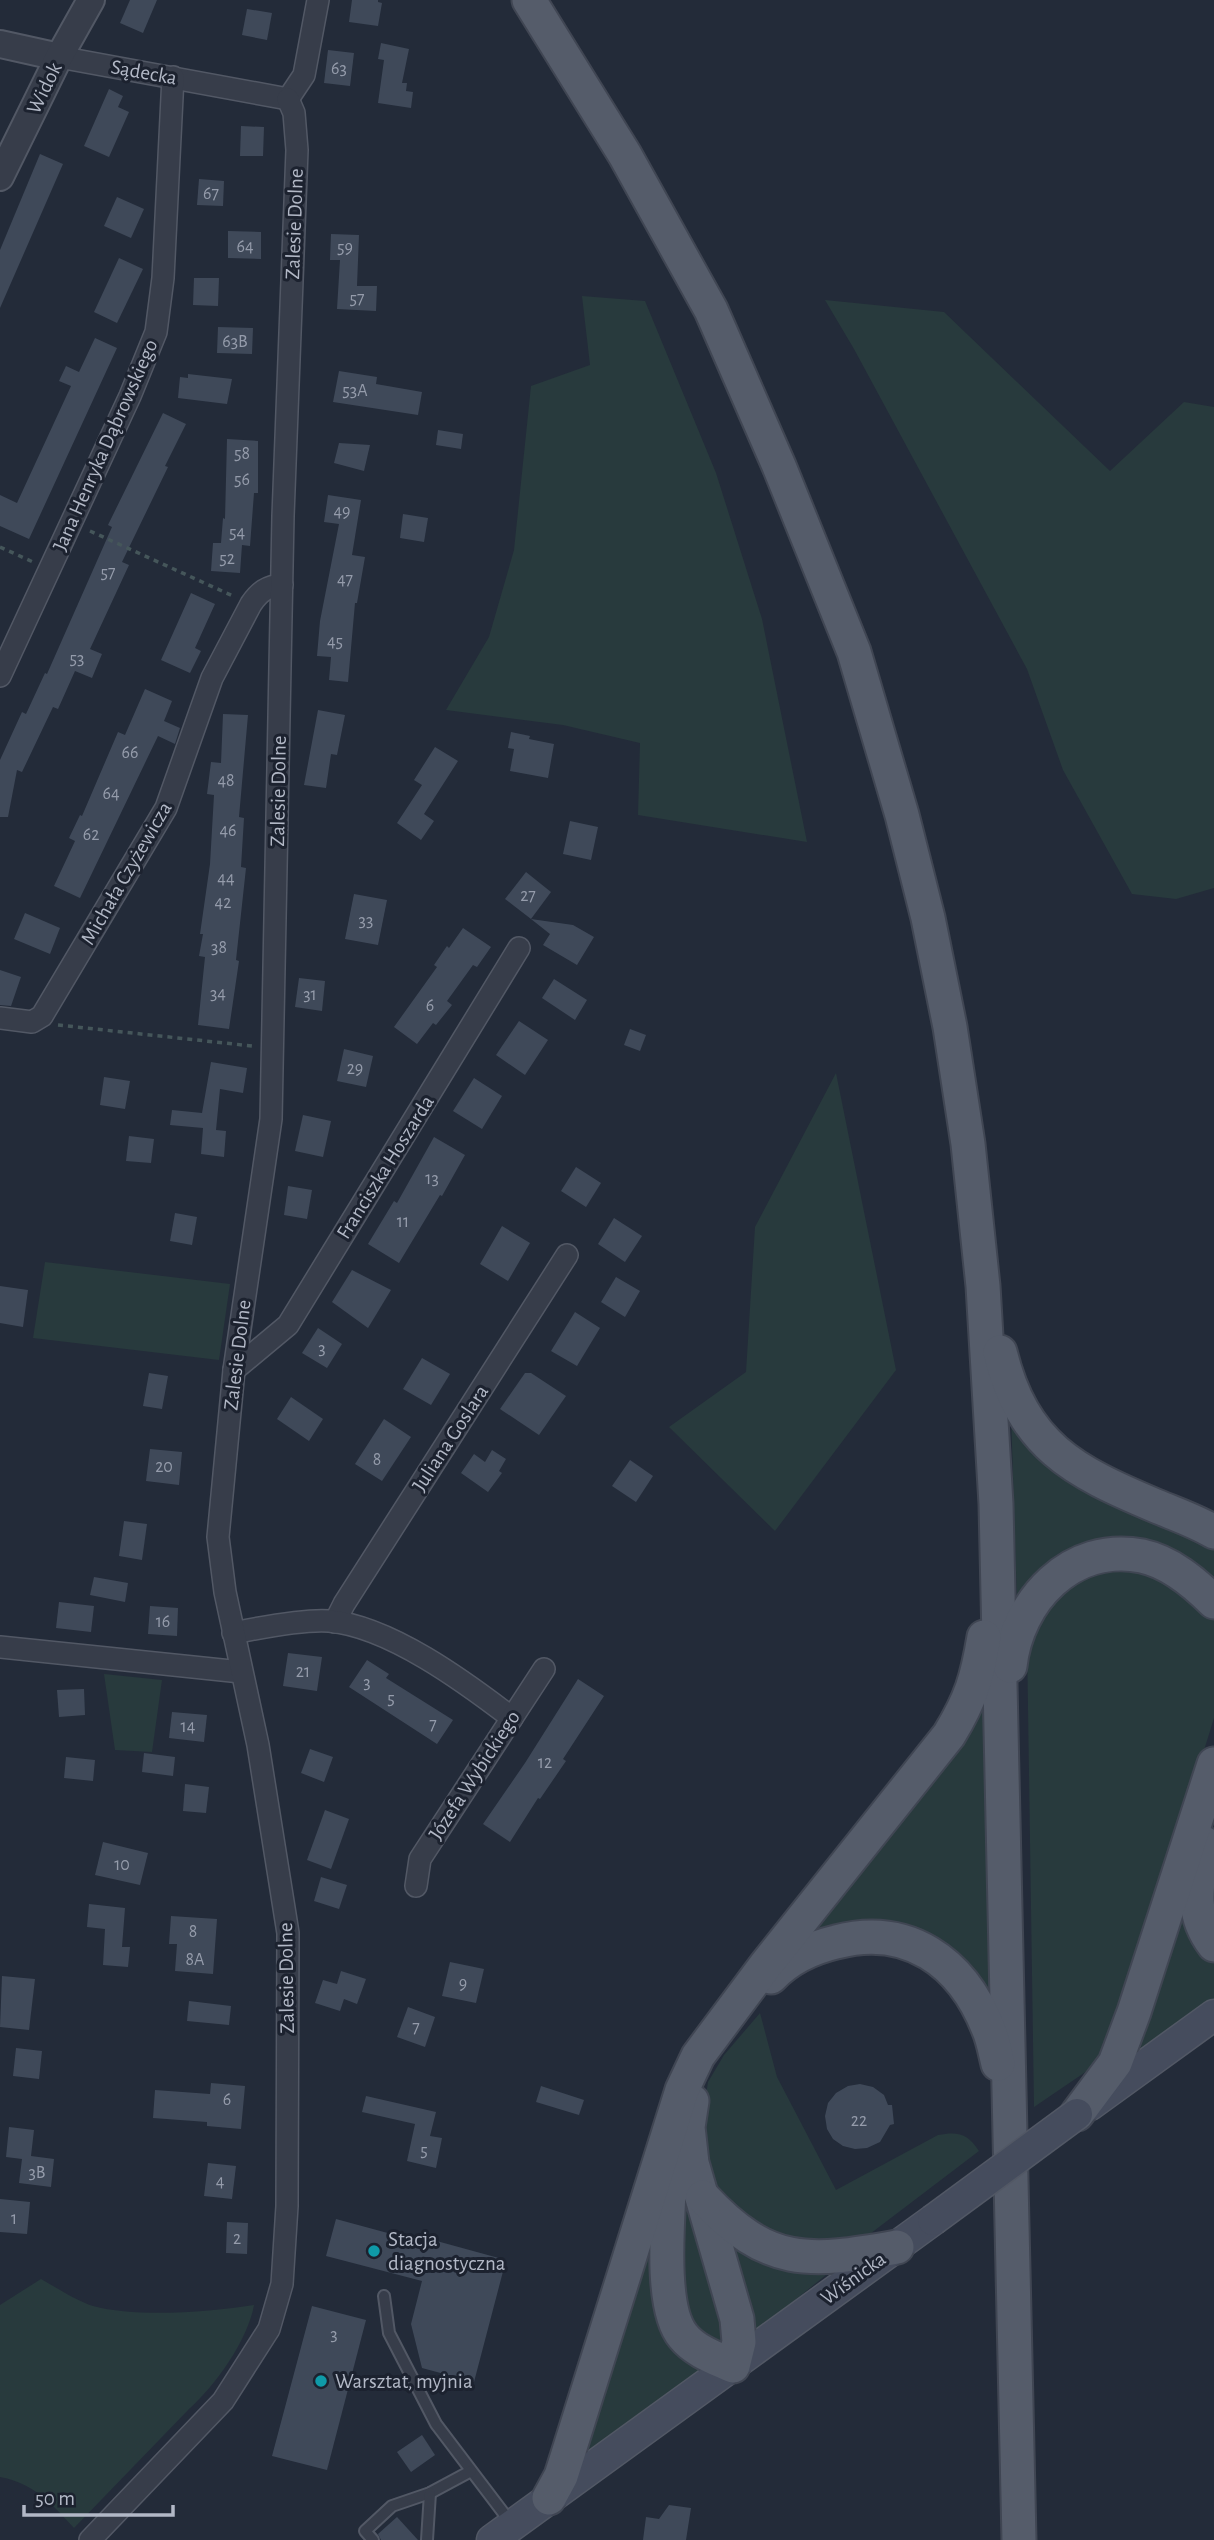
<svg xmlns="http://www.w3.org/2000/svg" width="1214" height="2540" font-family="'Alegreya Sans',sans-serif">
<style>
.green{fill:#283a3d}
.building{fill:#3f4959}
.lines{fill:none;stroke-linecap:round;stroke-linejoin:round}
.service-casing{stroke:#525865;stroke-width:14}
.minor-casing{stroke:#525865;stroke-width:24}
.tertiary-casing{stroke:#525865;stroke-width:30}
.secondary-casing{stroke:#525865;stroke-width:33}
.primary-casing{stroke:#404653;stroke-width:37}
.path{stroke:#45565a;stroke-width:3.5;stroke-dasharray:5 5;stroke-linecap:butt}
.service{stroke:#373d4a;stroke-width:10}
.minor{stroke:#373d4a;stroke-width:21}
.tertiary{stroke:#373d4a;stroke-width:26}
.secondary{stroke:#454c5d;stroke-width:30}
.primary{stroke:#555c6a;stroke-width:33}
.secondary-bridge-casing{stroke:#525865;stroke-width:33;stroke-linecap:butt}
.secondary-bridge{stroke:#454c5d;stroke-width:30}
.culture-dot{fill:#0f9aa8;stroke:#1c222f;stroke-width:2.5}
.labels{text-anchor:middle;stroke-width:6;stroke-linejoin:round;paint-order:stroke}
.number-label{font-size:18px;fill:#959cab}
.street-label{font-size:21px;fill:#b2b8c6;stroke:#1c222f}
.poi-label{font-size:21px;fill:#b2b8c6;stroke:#1c222f;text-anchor:start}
</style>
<rect width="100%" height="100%" fill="#232b39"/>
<!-- green -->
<g class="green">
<polygon points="582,296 645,301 716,473 762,619 807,842 638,815 640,743 563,725 446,710 489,637 514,550 531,386 590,365"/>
<polygon points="825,300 944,312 1110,471 1184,402 1214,407 1214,888 1176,899 1132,894 1063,770 1027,669 854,349"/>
<polygon points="836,1073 896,1370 775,1531 669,1427 746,1372 755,1227"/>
<polygon points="45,1262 230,1284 219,1360 33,1338"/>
<polygon points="1011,1414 1214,1545 1214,1580 1166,1550 1017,1602"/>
<polygon points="1115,1567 1161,1571 1214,1614 1214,1718 1142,1951 1101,2058 1084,2073 1034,2107 1027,1641 1042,1612 1089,1572"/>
<polygon points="104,1674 162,1680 152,1752 115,1750"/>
<polygon points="977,1710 983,1711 989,1995 968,1968 816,1938 812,1931"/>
<polygon points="1203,1817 1214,1961 1214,1999 1128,2063"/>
<path d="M 760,2013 L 777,2077 L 836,2190 L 938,2135 C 959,2131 968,2134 979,2151 L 862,2240 L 812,2245 L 764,2233 L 723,2201 L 708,2172 L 702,2119 L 708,2082 L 724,2055 Z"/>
<polygon points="685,2167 731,2351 699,2340 677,2281"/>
<polygon points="660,2197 658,2273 707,2367 579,2460"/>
<polygon points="717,2221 832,2270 756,2332"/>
<path d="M 41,2279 C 55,2287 77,2301 93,2306 C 137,2318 209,2312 254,2305 C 248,2340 215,2386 189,2409 L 74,2528 C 52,2504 34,2483 0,2477 L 0,2305 Z"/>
</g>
<!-- building -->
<g class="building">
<polygon points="130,0 157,0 143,33 120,23"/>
<polygon points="352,0 378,0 378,2 382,3 378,26 349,22"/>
<polygon points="247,9 272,13 267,40 242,35"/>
<polygon points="381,43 409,49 402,83 407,83 406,91 413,92 411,108 378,103 384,60 378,59"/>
<polygon points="328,50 354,53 350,86 324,83"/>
<polygon points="109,89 123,96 118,107 129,112 109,157 84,146"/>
<polygon points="241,126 264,127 263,156 240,156"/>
<polygon points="40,154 63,164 0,308 0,250"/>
<polygon points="199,179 224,181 223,206 197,205"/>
<polygon points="117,197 144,209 131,238 104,226"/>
<polygon points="228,231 261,232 261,259 228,258"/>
<polygon points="331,234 359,235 357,286 377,286 376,311 337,309 340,260 330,260"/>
<polygon points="119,258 143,269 117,323 94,312"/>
<polygon points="194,278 219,278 218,306 193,305"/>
<polygon points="218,327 253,328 252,354 217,353"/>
<polygon points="95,338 117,348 29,539 0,526 0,495 17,503 71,386 59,381 66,366 79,372"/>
<polygon points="339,371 377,377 376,384 422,392 418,415 333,402"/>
<polygon points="188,374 232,379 227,404 178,398 180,377 188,378"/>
<polygon points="163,413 186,424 165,466 168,467 122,562 129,565 90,649 102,654 92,678 75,671 58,709 53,707 22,772 17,770 8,817 0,817 0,760 22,712 26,714 45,673 47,674 112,527 108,525"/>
<polygon points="438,430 463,434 461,449 436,445"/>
<polygon points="227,439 258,441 258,493 254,493 250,546 242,545 240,573 211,571 213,543 221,543 223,518 225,519"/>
<polygon points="339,443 370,445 364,471 334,463"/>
<polygon points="328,495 361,500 352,555 365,557 357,603 355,603 348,682 329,680 331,657 317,656 320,621 339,524 324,522"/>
<polygon points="403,514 428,518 424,542 400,538"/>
<polygon points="191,593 215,604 195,648 201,651 190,673 161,660"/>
<polygon points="145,689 172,701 164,721 180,728 175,744 158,736 80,898 54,886 75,841 69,838 80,815 82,816 118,732 125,735"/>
<polygon points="318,710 345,715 337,755 331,754 326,788 304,785"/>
<polygon points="223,714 248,715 239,817 244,818 241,867 246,868 236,960 239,961 229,1029 198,1025 205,957 199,956 203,934 200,934 210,864 214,795 207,794 211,762 221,763"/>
<polygon points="511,732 530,736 529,739 554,744 548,778 510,771 514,749 508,748"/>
<polygon points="435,747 458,761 424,814 434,821 421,840 397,823 422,785 414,780"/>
<polygon points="570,821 598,827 591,860 563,854"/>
<polygon points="526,872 551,892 531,919 505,899"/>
<polygon points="354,894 387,900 378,945 345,939"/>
<polygon points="25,913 60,928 50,954 14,939"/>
<polygon points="531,919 573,925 594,937 577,965 543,945 550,934"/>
<polygon points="463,928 491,947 477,967 473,965 447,1001 452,1005 436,1025 433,1023 417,1044 394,1027 437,967 434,965 447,946 449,948"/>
<polygon points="0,970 21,977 11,1006 0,1005"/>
<polygon points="299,978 325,981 322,1011 295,1007"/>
<polygon points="554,979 587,1000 575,1020 542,998"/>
<polygon points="519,1021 548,1040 525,1075 496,1055"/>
<polygon points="630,1029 646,1035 640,1051 624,1045"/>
<polygon points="344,1049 373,1056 366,1087 337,1081"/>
<polygon points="211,1062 247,1068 243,1093 220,1089 216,1130 226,1131 224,1157 201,1154 203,1128 170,1125 172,1110 202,1113"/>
<polygon points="104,1077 130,1081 125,1109 100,1105"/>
<polygon points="474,1078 502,1096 482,1129 453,1111"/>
<polygon points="303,1115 331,1121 323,1157 295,1151"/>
<polygon points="129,1136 154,1139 151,1163 126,1161"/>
<polygon points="434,1137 465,1155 442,1196 440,1195 399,1263 368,1244 394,1201 397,1203"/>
<polygon points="576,1167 601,1183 586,1207 561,1191"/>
<polygon points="288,1186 312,1190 307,1219 284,1215"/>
<polygon points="175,1213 197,1217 192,1245 170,1241"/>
<polygon points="614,1218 642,1236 625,1262 598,1244"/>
<polygon points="502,1226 530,1243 508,1281 480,1264"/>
<polygon points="352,1270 391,1290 368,1328 332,1302"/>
<polygon points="616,1277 640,1291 625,1317 601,1302"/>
<polygon points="0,1286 28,1290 23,1327 0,1323"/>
<polygon points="575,1312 600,1328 577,1366 551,1351"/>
<polygon points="318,1328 342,1344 327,1368 302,1353"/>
<polygon points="422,1358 450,1374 431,1405 403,1389"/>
<polygon points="149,1373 168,1376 162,1409 143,1406"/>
<polygon points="525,1373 531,1373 566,1396 539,1435 500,1409"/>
<polygon points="291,1397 323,1419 309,1441 277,1419"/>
<polygon points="384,1419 411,1437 382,1481 355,1464"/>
<polygon points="150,1449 182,1452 179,1485 146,1481"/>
<polygon points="492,1450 506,1459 499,1471 502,1473 488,1492 461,1473 474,1454 485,1462"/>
<polygon points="630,1460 653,1476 636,1502 612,1486"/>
<polygon points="124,1521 147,1524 142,1560 119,1556"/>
<polygon points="94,1577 128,1583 125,1602 90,1595"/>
<polygon points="59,1602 94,1606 91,1632 56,1628"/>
<polygon points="150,1606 178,1608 177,1636 148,1634"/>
<polygon points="288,1653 322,1657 317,1691 283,1686"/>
<polygon points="367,1660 389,1674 386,1678 453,1720 437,1744 349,1687"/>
<polygon points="578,1679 604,1696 563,1759 566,1761 540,1799 538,1798 510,1842 483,1824 525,1763"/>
<polygon points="84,1689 85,1715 59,1717 57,1690"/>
<polygon points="172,1712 207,1715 204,1742 169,1738"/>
<polygon points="310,1749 333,1757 324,1782 301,1773"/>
<polygon points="144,1753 175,1757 173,1776 142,1772"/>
<polygon points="66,1757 95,1760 93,1781 64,1778"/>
<polygon points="185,1784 209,1787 206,1813 183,1811"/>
<polygon points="325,1810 349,1819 331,1869 307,1860"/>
<polygon points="103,1842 148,1853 140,1885 95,1875"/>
<polygon points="321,1877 347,1885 339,1909 314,1901"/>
<polygon points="89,1904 125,1908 122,1947 130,1947 128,1967 103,1965 105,1929 87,1927"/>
<polygon points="171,1916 217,1919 213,1974 175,1971 177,1944 169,1944"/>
<polygon points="450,1962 484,1969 476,2003 442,1996"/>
<polygon points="341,1971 366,1979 357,2004 344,1999 340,2011 315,2003 323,1980 337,1984"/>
<polygon points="2,1976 35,1979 29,2030 0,2027"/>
<polygon points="189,2001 231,2006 229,2025 187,2021"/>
<polygon points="408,2007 435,2017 425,2047 397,2037"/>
<polygon points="16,2048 42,2051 39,2079 13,2076"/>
<polygon points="211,2083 245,2086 241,2129 207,2126 207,2122 153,2118 155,2090 210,2094"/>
<polygon points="860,2084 873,2087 884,2095 888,2105 892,2105 894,2124 890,2125 880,2142 867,2148 855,2149 843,2146 833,2139 827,2129 825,2116 828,2103 836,2093 848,2086"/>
<polygon points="541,2086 584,2100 579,2115 536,2102"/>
<polygon points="366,2096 436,2112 430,2136 442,2138 436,2168 407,2161 415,2124 362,2112"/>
<polygon points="9,2127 34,2130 31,2156 54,2159 51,2187 19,2183 22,2159 6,2157"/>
<polygon points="208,2163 236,2166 232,2199 204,2196"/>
<polygon points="0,2199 30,2202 27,2234 0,2232"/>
<polygon points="336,2219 432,2245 433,2240 506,2260 474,2382 422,2368 411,2324 422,2281 326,2256"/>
<polygon points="227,2222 248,2223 247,2254 226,2253"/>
<polygon points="312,2306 366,2320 327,2470 272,2456"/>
<polygon points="422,2435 435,2455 411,2472 397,2452"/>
<polygon points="669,2505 691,2508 686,2540 643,2540 646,2517 659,2519"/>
<polygon points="397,2517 418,2540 381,2540 378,2534"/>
</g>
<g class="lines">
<defs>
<g id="service">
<polyline points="384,2296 389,2333 436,2424 508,2519"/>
<polyline points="373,2540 365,2531 392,2506 430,2493 471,2471"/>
<polyline points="427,2540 430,2493"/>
</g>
<g id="minor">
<polyline points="59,57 288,99"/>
<polyline points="288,99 304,75 318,0"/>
<polyline points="0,676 130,396 156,332 163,278 173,77"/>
<path d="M 0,1018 L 32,1022 L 42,1016 L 166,808 L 212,678 L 251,604 C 259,592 267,586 282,585"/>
<polyline points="234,1370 288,1325 519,948"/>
<polyline points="335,1622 344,1604 567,1255"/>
<path d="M 233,1633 C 258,1628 304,1619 329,1621 C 389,1626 465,1682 512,1718"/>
<polyline points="0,1647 241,1672"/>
<polyline points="416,1886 420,1859 544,1669"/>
<polyline points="90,2540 223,2401 269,2329 282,2284 287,2206 288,1933 258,1745 225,1592 218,1537 234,1370 271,1119 283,516 297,150 294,113 288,99"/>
</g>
<g id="tertiary">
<polyline points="0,44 59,57"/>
<polyline points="0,177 59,57 91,0"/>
</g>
<g id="secondary">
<polyline points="1090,2105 1214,2015"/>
<polyline points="492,2540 933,2220"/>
</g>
<g id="primary">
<polyline points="529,0 625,155 711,310 779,466 854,652 902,815 928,918 950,1027 968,1144 983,1286 996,1504 1019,2540"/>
<path d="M 1000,1352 C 1023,1446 1073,1471 1156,1506 C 1175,1514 1196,1521 1214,1532"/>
<path d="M 1010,1666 C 1017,1601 1071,1542 1142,1556 C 1170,1562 1194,1582 1214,1602"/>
<path d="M 1204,1843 C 1198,1882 1188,1911 1214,1945"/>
<path d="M 771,1977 C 789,1958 811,1948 836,1942 C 908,1923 962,1962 988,2028 C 993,2039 995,2052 998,2064"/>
<polyline points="1077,2114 1115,2063 1134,2012 1214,1764"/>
<path d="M 670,2171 C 669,2210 658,2306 683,2336 C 695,2351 715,2358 733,2366 L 739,2342 L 737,2319 L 692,2163 L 688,2127 L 692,2101"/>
<path d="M 703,2197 C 768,2267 808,2263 897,2247"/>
<path d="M 549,2498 L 561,2476 L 568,2454 L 682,2090 L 698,2056 L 765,1966 L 949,1735 C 971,1699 977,1679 984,1637"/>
</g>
</defs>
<!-- service casing -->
<use href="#service" class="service-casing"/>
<!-- minor casing -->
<use href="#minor" class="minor-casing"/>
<!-- tertiary casing -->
<use href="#tertiary" class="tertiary-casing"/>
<!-- secondary casing -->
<use href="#secondary" class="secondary-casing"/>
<!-- primary casing -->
<use href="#primary" class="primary-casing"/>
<!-- path -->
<g class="path">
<polyline points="90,531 233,596"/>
<polyline points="0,547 33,562"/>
<polyline points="58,1025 252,1046"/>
</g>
<!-- service -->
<use href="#service" class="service"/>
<!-- minor -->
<use href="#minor" class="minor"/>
<!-- tertiary -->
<use href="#tertiary" class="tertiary"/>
<!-- secondary -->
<use href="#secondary" class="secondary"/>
<!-- primary -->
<use href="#primary" class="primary"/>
<defs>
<polyline id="secondary-bridge" points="933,2220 1077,2114"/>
</defs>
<!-- secondary-bridge casing -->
<use href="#secondary-bridge" class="secondary-bridge-casing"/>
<!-- secondary-bridge -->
<use href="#secondary-bridge" class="secondary-bridge"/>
</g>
<!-- markers -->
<g class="culture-dot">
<circle cx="374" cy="2251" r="7"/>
<circle cx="321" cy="2381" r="7"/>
</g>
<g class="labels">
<!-- number labels -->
<g class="number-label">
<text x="339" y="74">63</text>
<text x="211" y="199">67</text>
<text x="245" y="252">64</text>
<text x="345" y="253">59</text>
<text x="357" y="304">57</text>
<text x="235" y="347">63B</text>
<text x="355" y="396">53A</text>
<text x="242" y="459">58</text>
<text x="242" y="485">56</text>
<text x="342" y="517">49</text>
<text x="237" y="538">54</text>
<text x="227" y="564">52</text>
<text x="108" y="578">57</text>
<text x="345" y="585">47</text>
<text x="335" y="647">45</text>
<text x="77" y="664">53</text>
<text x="130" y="758">66</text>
<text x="226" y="786">48</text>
<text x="111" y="799">64</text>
<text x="228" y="836">46</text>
<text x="91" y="840">62</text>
<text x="226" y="884">44</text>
<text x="528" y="901">27</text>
<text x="223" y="908">42</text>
<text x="366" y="926">33</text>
<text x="219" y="953">38</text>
<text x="218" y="999">34</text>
<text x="310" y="1000">31</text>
<text x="430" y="1011">6</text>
<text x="355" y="1074">29</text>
<text x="432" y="1184">13</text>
<text x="403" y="1227">11</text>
<text x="322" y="1354">3</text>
<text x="377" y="1465">8</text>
<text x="164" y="1472">20</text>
<text x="163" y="1627">16</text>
<text x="303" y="1677">21</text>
<text x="367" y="1688">3</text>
<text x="391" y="1704">5</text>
<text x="433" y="1730">7</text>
<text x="188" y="1732">14</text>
<text x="545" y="1768">12</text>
<text x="122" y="1870">10</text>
<text x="193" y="1937">8</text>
<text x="195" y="1965">8A</text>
<text x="463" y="1989">9</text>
<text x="416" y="2033">7</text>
<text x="227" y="2105">6</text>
<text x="859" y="2126">22</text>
<text x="424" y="2156">5</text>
<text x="37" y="2178">3B</text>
<text x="220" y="2187">4</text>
<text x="14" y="2224">1</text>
<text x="237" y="2244">2</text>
<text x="334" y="2340">3</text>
</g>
<!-- street labels -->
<g class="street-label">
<text transform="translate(144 72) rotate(10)" y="7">Sądecka</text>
<text transform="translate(44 88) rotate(-64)" y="7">Widok</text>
<text transform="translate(294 224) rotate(-88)" y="7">Zalesie Dolne</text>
<text transform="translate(105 445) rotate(-66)" y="7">Jana Henryka Dąbrowskiego</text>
<text transform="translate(278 791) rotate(-89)" y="7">Zalesie Dolne</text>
<text transform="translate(126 873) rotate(-60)" y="7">Michała Czyżewicza</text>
<text transform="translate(385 1167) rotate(-58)" y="7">Franciszka Hoszarda</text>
<text transform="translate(237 1355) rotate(-83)" y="7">Zalesie Dolne</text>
<text transform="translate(450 1438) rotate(-57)" y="7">Juliana Goslara</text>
<text transform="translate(474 1775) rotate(-57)" y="7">Józefa Wybickiego</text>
<text transform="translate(286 1978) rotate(-91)" y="7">Zalesie Dolne</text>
<text transform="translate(853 2278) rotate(-36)" y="7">Wiśnicka</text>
</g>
<!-- poi labels -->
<g class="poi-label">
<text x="388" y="2246">Stacja<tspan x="388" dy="24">diagnostyczna</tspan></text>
<text x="335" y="2388">Warsztat, myjnia</text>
</g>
</g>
<!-- scale -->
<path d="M24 2505v10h149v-10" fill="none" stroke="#b2b8c6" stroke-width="3.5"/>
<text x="35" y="2505" font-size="21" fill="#b2b8c6" stroke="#1c222f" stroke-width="5" paint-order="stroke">50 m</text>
</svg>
